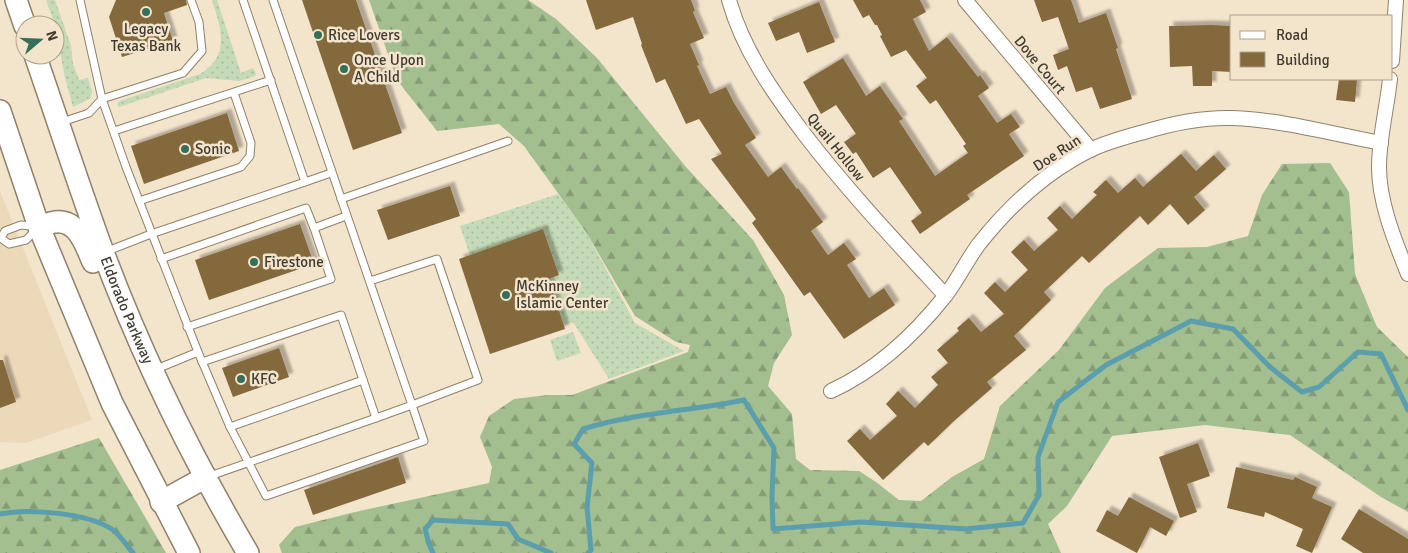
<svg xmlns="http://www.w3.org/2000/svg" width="1408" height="553" font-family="Signika,sans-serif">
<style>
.built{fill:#ecd9ba}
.grass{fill:url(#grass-dots)}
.forest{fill:url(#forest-firs)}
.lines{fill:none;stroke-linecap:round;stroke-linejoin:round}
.stream{stroke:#5b9ead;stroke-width:5}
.building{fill:#84693c;filter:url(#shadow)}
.lane-casing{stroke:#8f816b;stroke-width:9}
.street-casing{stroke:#8f816b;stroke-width:16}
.primary-casing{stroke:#8f816b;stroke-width:24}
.lane{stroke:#fff;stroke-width:7}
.street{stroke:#fff;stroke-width:14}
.primary{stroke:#fff;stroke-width:21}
.poi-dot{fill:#336f59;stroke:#f3e4cc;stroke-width:2}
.labels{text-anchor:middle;stroke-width:5;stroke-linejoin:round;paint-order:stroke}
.poi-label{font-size:15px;fill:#413b31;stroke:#f3e4cc;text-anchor:start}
.street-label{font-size:15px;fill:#413b31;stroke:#f3e4cc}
</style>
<defs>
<pattern id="grass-dots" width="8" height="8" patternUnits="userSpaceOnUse" patternTransform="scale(1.25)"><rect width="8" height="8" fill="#c5dab6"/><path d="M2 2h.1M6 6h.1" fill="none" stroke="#aabc9d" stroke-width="1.8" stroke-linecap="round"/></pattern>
<pattern id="forest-firs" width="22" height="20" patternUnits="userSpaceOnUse" patternTransform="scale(1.25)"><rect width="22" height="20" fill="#a3be8f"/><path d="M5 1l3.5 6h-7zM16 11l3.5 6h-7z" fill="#869c75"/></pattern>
<filter id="shadow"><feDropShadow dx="4.5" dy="-4.5" stdDeviation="1" flood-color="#0004"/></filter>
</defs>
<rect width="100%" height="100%" fill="#f3e4cc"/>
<!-- built -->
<polygon class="built" points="0,191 92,420 26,443 0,442"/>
<!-- grass -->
<g class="grass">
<polygon points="46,0 55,0 71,46 73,64 79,80 88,78 92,91 91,98 73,107 65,78 55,25"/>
<path d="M 212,0 L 217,0 L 241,73 L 253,68 L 256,74 L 255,76 L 239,81 L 206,78 L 119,107 L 117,104 L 120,101 L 200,74 C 231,56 221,28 212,0 Z"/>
<polygon points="558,194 586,232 635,323 684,351 609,379 573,322 564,325 549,279 559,275 543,230 470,255 460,226"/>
<polygon points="573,332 581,353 557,361 550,340"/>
</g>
<!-- forest -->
<g class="forest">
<polygon points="369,0 528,0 556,19 597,58 686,167 753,240 784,295 792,335 774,363 768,386 792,414 796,459 810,470 859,471 876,482 899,500 921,501 952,477 984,459 1000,406 1059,350 1105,288 1158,248 1207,247 1248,236 1262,195 1282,164 1330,163 1349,192 1355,274 1377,327 1408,357 1408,512 1381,497 1290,435 1205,425 1112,436 1067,506 1048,524 1061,553 282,553 279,545 295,527 355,512 489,483 492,467 480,437 489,416 514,399 548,395 572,395 688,352 690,345 676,342 635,316 586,232 524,146 499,124 437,131 397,80"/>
<polygon points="99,438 166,553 0,553 0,470"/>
</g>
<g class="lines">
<!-- stream -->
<g class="stream">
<path d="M 0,514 C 28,508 89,513 113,530 C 120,535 127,546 133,553"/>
<polyline points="433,553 429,544 425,529 433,520 508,524 518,539 551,553"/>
<path d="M 588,553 L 591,550 L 587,507 L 592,463 L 574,444 L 583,429 C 635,413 690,411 744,400 L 774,448 L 772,496 L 773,529 L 861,522 L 966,529 L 1023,523 L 1039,495 L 1038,457 L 1058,402 L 1106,365 L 1191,321 L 1233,329 L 1270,367 L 1302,392 L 1319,387 L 1358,352 L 1381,354 L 1408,410"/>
</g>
</g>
<!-- building -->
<g class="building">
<polygon points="116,0 186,0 187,5 164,13 173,41 122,57 109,17"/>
<polygon points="302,0 356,0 402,133 353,150"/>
<polygon points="586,0 691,0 695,11 693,12 704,38 690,44 699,65 697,66 710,94 726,87 734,103 756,138 745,145 768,177 781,167 797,189 798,188 823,222 811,231 828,255 844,243 856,259 847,265 869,298 884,288 895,305 844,339 810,292 804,296 752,223 756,219 711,159 722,154 699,119 686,124 665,79 656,83 641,45 642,44 633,17 596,30"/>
<polygon points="853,0 920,0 926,12 913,19 929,51 947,37 978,77 980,75 989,88 978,96 997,123 1011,114 1020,127 1009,134 1024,156 967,195 970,199 920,234 911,221 922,213 890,167 873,178 856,152 853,154 844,142 856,134 836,105 821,114 803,82 843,58 866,96 880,86 903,119 899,121 935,176 968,153 963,146 966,144 936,100 930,104 916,86 927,78 906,50 891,57 880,36 882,35 877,25 875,25 869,15 863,18"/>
<polygon points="1034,0 1071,0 1079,23 1106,13 1118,48 1116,49 1132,99 1100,109 1092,87 1076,92 1067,66 1058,70 1053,55 1069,49 1058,17 1042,22"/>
<polygon points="819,2 835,42 807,53 799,32 776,41 768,23"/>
<polygon points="1211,25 1232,26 1232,72 1212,71 1212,86 1193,86 1192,66 1170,67 1169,26"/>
<polygon points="1339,79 1357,79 1355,102 1336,100"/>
<polygon points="227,113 239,151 144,184 131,146"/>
<polygon points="1181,154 1196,171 1214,155 1226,169 1194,197 1205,210 1188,225 1170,204 1148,225 1140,216 1089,263 1082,256 1044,292 1051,300 1014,336 1026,350 987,382 992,388 954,421 928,446 924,442 883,480 847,441 860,429 870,440 897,416 886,404 898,391 915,408 938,385 931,377 948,363 937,350 959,331 957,328 969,318 981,332 1004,314 984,293 995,282 1005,292 1028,270 1011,252 1024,240 1034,251 1058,230 1047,218 1060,206 1072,219 1097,195 1093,192 1106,180 1118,193 1135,178 1143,187"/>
<polygon points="450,186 460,216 388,240 377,210"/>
<polygon points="300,224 314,264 209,300 195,260"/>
<polygon points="543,229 559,275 549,279 565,329 490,354 459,259"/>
<polygon points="279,348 289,377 233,397 222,368"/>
<polygon points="0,360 3,360 16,402 0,408"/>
<polygon points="1198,443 1210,476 1187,484 1197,512 1180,518 1159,457"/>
<polygon points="398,457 406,483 313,515 304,490"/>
<polygon points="1236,467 1293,480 1295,477 1317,487 1312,498 1332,507 1312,553 1296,546 1303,529 1265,512 1264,517 1227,508"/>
<polygon points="1129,497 1174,521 1166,536 1150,527 1137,553 1096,531 1107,510 1118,516"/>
<polygon points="1359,509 1408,539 1408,553 1363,553 1341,539"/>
</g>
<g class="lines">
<defs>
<g id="lane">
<polyline points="80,0 102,99 126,167 198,352 230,427 266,496 424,441 412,405 478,380 437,259 370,281"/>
<polyline points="243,0 305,182 331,173"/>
<polyline points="59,123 89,113 102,99 183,73 202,51 199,22 191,0"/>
<polyline points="114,131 271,80"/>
<polyline points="341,199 508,141"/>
<polyline points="139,201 241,167 250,156 251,143 234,93"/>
<polygon points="21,225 39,227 26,240 9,244 1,238 5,231"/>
<polyline points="105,252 151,234 305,182"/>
<polyline points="161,259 306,208 314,228"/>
<polyline points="187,327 331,279 314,228 346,216"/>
<polyline points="202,362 341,315 376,418"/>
<polyline points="154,370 198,352"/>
<polyline points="230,427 363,380"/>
<polyline points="207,477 376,418 412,405 273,0"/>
</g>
<g id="street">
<path d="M 729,0 C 743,50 774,94 805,135 C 848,191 897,243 945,295"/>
<polyline points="965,0 1091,150"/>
<polyline points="1392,61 1396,0"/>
<path d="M 1390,79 C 1387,108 1379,138 1379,167 C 1379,203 1395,241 1408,274"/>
<path d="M 831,391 C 877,370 915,334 946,295 C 958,279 967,260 979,244 C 1009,206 1046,172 1090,150 C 1107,142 1126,137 1144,132 C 1173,123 1202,117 1233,118 C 1283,120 1333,134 1381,143"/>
</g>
<g id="primary">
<polyline points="16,0 25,26"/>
<path id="s1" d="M 35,55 C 58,121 79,187 103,252 C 142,356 192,458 248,553"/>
<polyline points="0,111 39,227 112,403 189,553"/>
<path d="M 39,227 C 44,225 49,223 55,222 C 78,219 86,246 93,262"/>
<polyline points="161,502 206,477"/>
</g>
</defs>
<!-- lane casing -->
<use href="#lane" class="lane-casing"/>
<!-- street casing -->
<use href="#street" class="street-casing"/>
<!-- primary casing -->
<use href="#primary" class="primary-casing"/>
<!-- lane -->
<use href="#lane" class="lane"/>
<!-- street -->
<use href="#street" class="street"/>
<!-- primary -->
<use href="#primary" class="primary"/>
</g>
<!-- markers -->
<g class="poi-dot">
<circle cx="146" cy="12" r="5"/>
<circle cx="318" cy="35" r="5"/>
<circle cx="344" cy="69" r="5"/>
<circle cx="185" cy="149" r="5"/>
<circle cx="254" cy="262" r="5"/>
<circle cx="506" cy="295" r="5"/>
<circle cx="241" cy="379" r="5"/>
</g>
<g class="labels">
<!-- poi labels -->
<g class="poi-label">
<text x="146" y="34" text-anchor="middle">Legacy<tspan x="146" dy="17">Texas Bank</tspan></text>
<text x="328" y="40">Rice Lovers</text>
<text x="354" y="65">Once Upon<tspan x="354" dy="17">A Child</tspan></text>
<text x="195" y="154">Sonic</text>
<text x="264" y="267">Firestone</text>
<text x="516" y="291">McKinney<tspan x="516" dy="17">Islamic Center</tspan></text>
<text x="251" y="384">KFC</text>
</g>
<!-- street labels -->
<g class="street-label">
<text transform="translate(1040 65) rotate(50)" y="5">Dove Court</text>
<text transform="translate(836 147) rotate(51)" y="5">Quail Hollow</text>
<text transform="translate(1057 153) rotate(-33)" y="5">Doe Run</text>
<text dy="5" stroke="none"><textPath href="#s1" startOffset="271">Eldorado Parkway</textPath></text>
</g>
</g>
<!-- legend -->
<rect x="1230" y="15" width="162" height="65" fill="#f3e4cc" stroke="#aca08e"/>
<rect x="1240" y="31" width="25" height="8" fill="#ffffff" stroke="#aca08e"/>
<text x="1276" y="40" font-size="15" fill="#413b31">Road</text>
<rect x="1240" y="52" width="25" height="15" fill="#84693c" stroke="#aca08e"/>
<text x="1276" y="65" font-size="15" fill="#413b31">Building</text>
<!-- north arrow -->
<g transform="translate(40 40) rotate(71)"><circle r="24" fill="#f3e4cc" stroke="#aca08e"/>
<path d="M0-4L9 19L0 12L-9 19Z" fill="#336f59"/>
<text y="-8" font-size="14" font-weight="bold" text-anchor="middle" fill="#413b31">N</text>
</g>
</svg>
